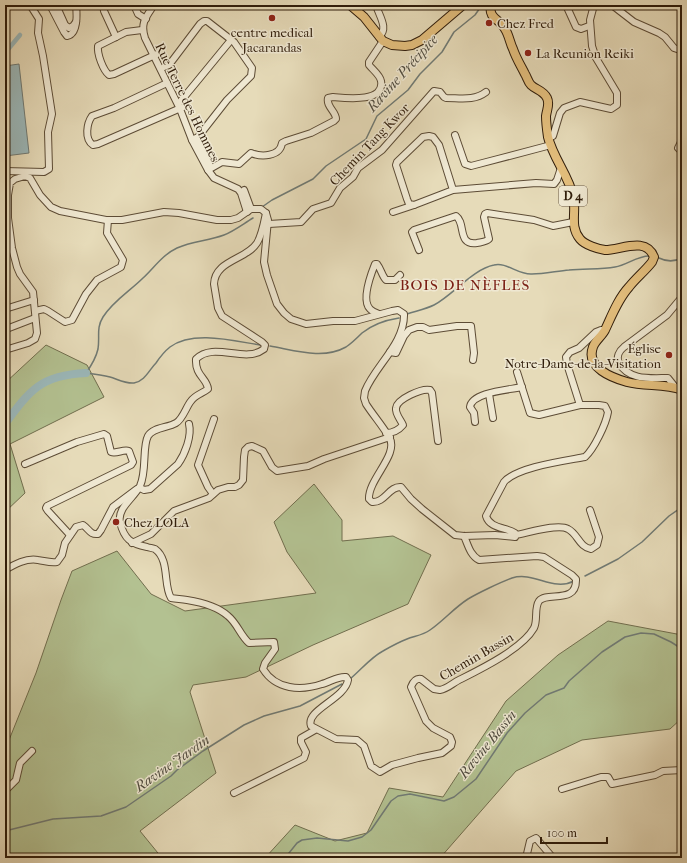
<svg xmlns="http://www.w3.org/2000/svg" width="687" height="863" font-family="'IM FELL French Canon',serif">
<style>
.green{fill:#b3c191;stroke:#716e4e}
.water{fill:#9bb8ba;stroke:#707a74}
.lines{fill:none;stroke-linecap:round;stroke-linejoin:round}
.stream{stroke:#707a74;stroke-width:1.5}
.canal{stroke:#9bb8ba;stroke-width:4.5}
.river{stroke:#9bb8ba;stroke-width:8}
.minor-casing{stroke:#5d4c36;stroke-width:8}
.major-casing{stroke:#2f1c0a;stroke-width:10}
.minor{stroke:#efe8d2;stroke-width:6}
.major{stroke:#e3be7c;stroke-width:8}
.poi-dot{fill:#8f2418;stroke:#efe8d2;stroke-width:1.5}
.labels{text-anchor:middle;stroke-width:3;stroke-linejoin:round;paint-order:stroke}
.shield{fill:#efe8d2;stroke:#695946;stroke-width:1}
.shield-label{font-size:12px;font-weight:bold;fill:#2f1c0a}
.poi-label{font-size:13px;fill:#2f1c0a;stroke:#efe8d2;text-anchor:start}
.street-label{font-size:13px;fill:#2f1c0a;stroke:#efe8d2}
.water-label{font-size:14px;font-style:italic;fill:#4f4b3f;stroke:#efe8d2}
.quarter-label{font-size:15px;letter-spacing:1px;fill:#7a1f14;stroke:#efe8d2}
</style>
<rect width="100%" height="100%" fill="#e6dbb9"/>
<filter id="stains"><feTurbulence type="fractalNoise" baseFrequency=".005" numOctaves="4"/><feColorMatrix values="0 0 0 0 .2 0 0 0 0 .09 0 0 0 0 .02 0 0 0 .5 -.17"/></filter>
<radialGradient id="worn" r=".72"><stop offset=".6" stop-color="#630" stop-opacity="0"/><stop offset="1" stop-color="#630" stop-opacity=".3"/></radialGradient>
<!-- green -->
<g class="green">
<polygon points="46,345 87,365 104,397 10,444 25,493 5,512 5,383"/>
<polygon points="314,484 342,520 342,541 393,536 431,555 408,604 313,645 246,677 193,685 190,692 216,773 140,831 162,858 5,858 5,750 36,673 61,600 72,571 117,551 151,594 185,611 316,593 287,552 274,522"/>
<polygon points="608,621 682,635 682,718 670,729 582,740 516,771 440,858 265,858 295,825 335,841 367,833 389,788 443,797 506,701 558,655"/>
</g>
<!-- water -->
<polygon class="water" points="19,64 29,153 5,156 5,66"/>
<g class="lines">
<!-- stream -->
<g class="stream">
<polyline points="262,207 272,200 313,179 326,166 366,139 377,116 408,90 420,74 442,52 454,32 475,15 482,5"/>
<path d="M 253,218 C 243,224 234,231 224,235 C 208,241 192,241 177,248 C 162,255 154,268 143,278 C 130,291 113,301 103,317 C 96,328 100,337 98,349 C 96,358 91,366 86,373 C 94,374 102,375 110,377 C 117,379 126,384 134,383 C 145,381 149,370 156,363 C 160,357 165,351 170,347 C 193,330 234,341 260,345"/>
<path d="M 659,258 C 667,262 674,262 682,258"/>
<path d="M 407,314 C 416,311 426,309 434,305 C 453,295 473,269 494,265 C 507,262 518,275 532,274 C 544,274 557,271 569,270 C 584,268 600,270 615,267 C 627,265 637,256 649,256"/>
<path d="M 270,346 C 294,350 323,360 346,347 C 352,343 357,338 362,333 C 372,325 386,320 399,318"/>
<polyline points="585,576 618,559 642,542 669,516 682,507"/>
<path d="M 350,679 C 361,670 370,658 383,651 C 390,647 399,642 407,639 C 415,636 423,635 430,630 C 443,621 454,608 468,599 C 478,593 501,582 512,578 C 534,571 553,592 574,581"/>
<polyline points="5,831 53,819 101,816 126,807 171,776 177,770 203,751 244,725 264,716 300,706 342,684"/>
<polyline points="285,858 297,843 302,840 317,838 348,841 362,837 371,830 391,801 398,796 410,794 444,801 454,797 476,779 507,733 525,713 546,695 564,688 569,681 602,652 625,637 641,633 654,634 671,642 682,649"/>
</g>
<!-- canal -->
<polyline class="canal" points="5,53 20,35"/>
<!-- river -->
<path class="river" d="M 5,424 C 30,390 41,375 86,373"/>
<defs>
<g id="minor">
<path d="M 50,5 L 64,32 L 67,36 C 78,34 77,15 76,5"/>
<polyline points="56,5 65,25 69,28 73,26 76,22"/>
<polyline points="134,5 138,14 146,19"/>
<path d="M 154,5 C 146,17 140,23 145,38 L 180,109 L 192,140 L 208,170 L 214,178 L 238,189 L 241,193 L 247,212"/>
<path d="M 376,5 C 379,16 389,28 379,37"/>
<polyline points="566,5 576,27 581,29 589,26"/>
<polyline points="612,5 634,22 659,33 665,37 674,48 680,50 682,48"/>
<polyline points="104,11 116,37"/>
<path d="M 142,30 L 126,32 L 98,46 C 97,54 103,70 109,75 L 114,74 L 157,54"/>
<polyline points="164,67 169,65 200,24 204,21 207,21 234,42 252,68 251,76 227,100 198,137 192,140"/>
<path d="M 167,83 L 114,108 L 92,116 C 87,123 84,139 93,145 L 98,144 L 183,107"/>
<polyline points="180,102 231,40"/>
<polyline points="455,135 465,164 471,166 551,145"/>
<polyline points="549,138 553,136 560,113 564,108 580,102 611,109 617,105 617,93 596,58 592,46 590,20 594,5"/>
<polyline points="196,139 210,166"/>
<polyline points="682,140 678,148 682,152"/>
<path d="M 208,170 L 222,162 L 239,164 L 251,153 C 261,157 280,157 282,143 L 286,141 L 311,133 L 334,121 L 336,119 C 336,111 326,107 328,98 L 333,97 C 345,98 385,103 381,81 C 380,75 373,70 369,65 L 369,62 L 383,41"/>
<polyline points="5,171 44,172 49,169 48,132 52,114 43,56 38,33 39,19 32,8 32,5"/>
<polyline points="244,190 251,209"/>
<polyline points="453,190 439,145 433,137 429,136 423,137 397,162 396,165 407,199 409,204 414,205 453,190 536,183 554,184 557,180 561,168"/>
<polyline points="393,212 414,205"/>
<path d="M 266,213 C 264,223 262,235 257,243 C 246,260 215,260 214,284 L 218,308 L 222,316 L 262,342 L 265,345 L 264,349 C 245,364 214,341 196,359 C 195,376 207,378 208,389 C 203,393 195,395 191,401 C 186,407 183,419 176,423 C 168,428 153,427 148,436 C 142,447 147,471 140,486 C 134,498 117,508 120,522 C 124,539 131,544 147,547 C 150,548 153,548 155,549 C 170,560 163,585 171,598 C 177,599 181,599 187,600 C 200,602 218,607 228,616 C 237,623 240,635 249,643 L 274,642 L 275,649 L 265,663 L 263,669 C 276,690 301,691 322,684 C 330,682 338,676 346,677 L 348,680 C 345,699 305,710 311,726 L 336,739 L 357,740 L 364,746 L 371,766 L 380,772 L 392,765 L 418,758 L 442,753 L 451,746 L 452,742 L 450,737 L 433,728 L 426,721 L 411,687 C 413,682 416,678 421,679 L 434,689 L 440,690 C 447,689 453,683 459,680 C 481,669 522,649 534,628 C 538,620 534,608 539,601 C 547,591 577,605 576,579 L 572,575 L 544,557 L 537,556 L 479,560 C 470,555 468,545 464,536"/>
<path d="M 269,224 L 301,222 L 313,209 L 331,203 L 340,188 L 353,177 L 358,168 L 382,150 L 434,91 L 440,92 L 444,97 L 446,98 C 461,98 474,101 486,92"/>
<path d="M 419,250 L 412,232 L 414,230 L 456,216 C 466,223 457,246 477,243 C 482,242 486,242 489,239 L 484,217 L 485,214 L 487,213 L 534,220 L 553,226 L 573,222"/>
<polyline points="5,309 34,300"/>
<polyline points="35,311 44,309 48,311 65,322 72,320 86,294 97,280 121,267 123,260 107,233 108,220"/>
<path d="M 379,314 C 376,313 372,311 370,309 C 361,300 371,274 375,264 L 377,264 C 381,269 382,276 386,280 L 395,280 L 400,275"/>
<polyline points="9,328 35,318"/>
<path d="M 5,350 L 28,343 L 35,339 L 37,333 L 33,292 L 20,274 L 17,267 L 12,248 L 8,218 L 8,195 L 10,183 L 15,179 L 25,176 L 30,178 L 40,195 L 51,207 L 60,211 L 106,220 L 122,220 L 164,212 L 179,213 L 217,220 L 231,220 L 238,218 L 251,209 L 261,209 L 266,213 L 268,220 L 264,262 L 267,275 L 277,304 L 284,313 L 291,319 L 306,324 L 333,321 L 355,321 L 392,311 L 398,310 L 404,314 C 405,343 375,366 365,391 L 364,398 L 366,404 C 373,415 382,425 389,437 C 400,454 368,479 369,499 L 372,502 C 385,503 389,486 401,487 L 411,499 L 422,509 L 455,535 L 464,536 L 495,535 L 515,537 L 515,533 C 506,527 490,529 486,516 L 504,482 C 517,467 564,461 585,457 C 594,449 606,424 608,412 L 605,406 L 599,405 L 580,405 L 567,364 L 566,357 L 570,352 L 579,348 L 596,332 L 601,330 L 605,330"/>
<polyline points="390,352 396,353 404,336 409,330 417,327 423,327 429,330 457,326 471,326 474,353 473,360"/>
<polyline points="517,372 530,413 539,415 580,405"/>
<path d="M 676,388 L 668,378 C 651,378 629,381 619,363 C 616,357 619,351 624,347 L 667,315 L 682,297"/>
<polyline points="489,394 493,418"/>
<path d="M 475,422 L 474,413 L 470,407 C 472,392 509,390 522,387"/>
<path d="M 386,433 C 393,433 398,431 403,425 C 401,420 395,414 396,408 C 397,399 422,388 430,390 L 432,393 L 438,441"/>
<path d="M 25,464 L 77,442 L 104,434 L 107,436 L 111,452 C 117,454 123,449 129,451 L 133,462 L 131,465 L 47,506 L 46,508 L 48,511 L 70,535"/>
<path d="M 140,488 L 144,490 L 150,489 L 178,464 C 185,454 192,436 189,424"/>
<polyline points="213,494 208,487 198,465 214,419"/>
<path d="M 516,535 C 528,533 558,523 568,529 C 578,534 579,547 591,549 L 597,545 L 599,537 L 590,510"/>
<polyline points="132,543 151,534 174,511 209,498 218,490 228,487 235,487 239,485 243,480 244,457 245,450 248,447 252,446 263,451 272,467 277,471 308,466 324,459 390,437"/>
<path d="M 5,570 C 15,564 26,558 38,560 C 45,561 50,563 57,562 L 62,555 L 65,543 L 76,527 L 83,525 C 89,529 90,535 98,534 L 101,530 L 113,507 L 137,489"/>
<polyline points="562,789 601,777 608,777 612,784 655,775 663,771 682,770"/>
<polyline points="5,791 16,780 20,763 32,751"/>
<polyline points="234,793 304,758 306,752 301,742 301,738 315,730"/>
<polyline points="526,858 530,841 536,838 553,858"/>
</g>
<g id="major">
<polyline points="350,5 364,17 383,41 392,45 405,46 412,45 422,40 463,5"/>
<path d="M 491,5 C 488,19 500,19 505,29 C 509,35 510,43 513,49 C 516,58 521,66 525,74 C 527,77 528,82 531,85 C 536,90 543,90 547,98 C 550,104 547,109 546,116 C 546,122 547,130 548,137 C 553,158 569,176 573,196 C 577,211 569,226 580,239 C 585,245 598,249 605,250 C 621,250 646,236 654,257 L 652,262 C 645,271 636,278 629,287 C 618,299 612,315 605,330 C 602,336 595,341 593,347 C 585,368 613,378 627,382 C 645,387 665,383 682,390"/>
</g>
</defs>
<!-- minor casing -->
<use href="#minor" class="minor-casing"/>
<!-- major casing -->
<use href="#major" class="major-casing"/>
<!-- minor -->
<use href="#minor" class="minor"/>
<!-- major -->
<use href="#major" class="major"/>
</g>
<!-- markers -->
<g class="poi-dot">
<circle cx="272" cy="18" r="4"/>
<circle cx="489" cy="23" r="4"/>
<circle cx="528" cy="53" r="4"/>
<circle cx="669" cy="355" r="4"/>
<circle cx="116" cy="522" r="4"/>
</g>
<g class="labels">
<!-- shield labels -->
<rect class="shield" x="559" y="186" width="28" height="20" rx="3"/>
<g class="shield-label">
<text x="573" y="200">D 4</text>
</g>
<!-- poi labels -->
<g class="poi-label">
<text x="497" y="28">Chez Fred</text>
<text x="272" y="37" text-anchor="middle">centre medical<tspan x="272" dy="15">Jacarandas</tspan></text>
<text x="536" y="58">La Reunion Reiki</text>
<text x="661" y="353" text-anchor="end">Église<tspan x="661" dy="15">Notre-Dame-de-la-Visitation</tspan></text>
<text x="124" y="527">Chez LOLA</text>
</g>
<!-- street labels -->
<g class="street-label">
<text transform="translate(188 102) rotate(64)" y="5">Rue Terre des Hommes</text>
<text transform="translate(369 144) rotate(-46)" y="5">Chemin Tang Kwor</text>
<text transform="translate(476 656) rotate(-30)" y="5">Chemin Bassin</text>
</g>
<!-- water labels -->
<g class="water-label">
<text transform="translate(402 73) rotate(-48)" y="5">Ravine Précipice</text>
<text transform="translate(487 744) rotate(-51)" y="5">Ravine Bassin</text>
<text transform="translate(172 763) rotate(-35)" y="5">Ravine Jardin</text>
</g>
<!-- quarter labels -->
<g class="quarter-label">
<text x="465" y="290">BOIS DE NÈFLES</text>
</g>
</g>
<!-- margin -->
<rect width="687" height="863" fill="none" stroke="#e6dbb9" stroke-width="20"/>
<rect x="6" y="6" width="675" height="851" fill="none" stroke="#2f1c0a" stroke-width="2"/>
<rect x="10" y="10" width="667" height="843" fill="none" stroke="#2f1c0a"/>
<!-- scale -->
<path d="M541 837v6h66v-6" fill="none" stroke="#2f1c0a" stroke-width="2"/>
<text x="547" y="837" font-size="12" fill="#2f1c0a" stroke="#efe8d2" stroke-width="3" paint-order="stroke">100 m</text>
<rect width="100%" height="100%" filter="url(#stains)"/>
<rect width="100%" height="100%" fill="url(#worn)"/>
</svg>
